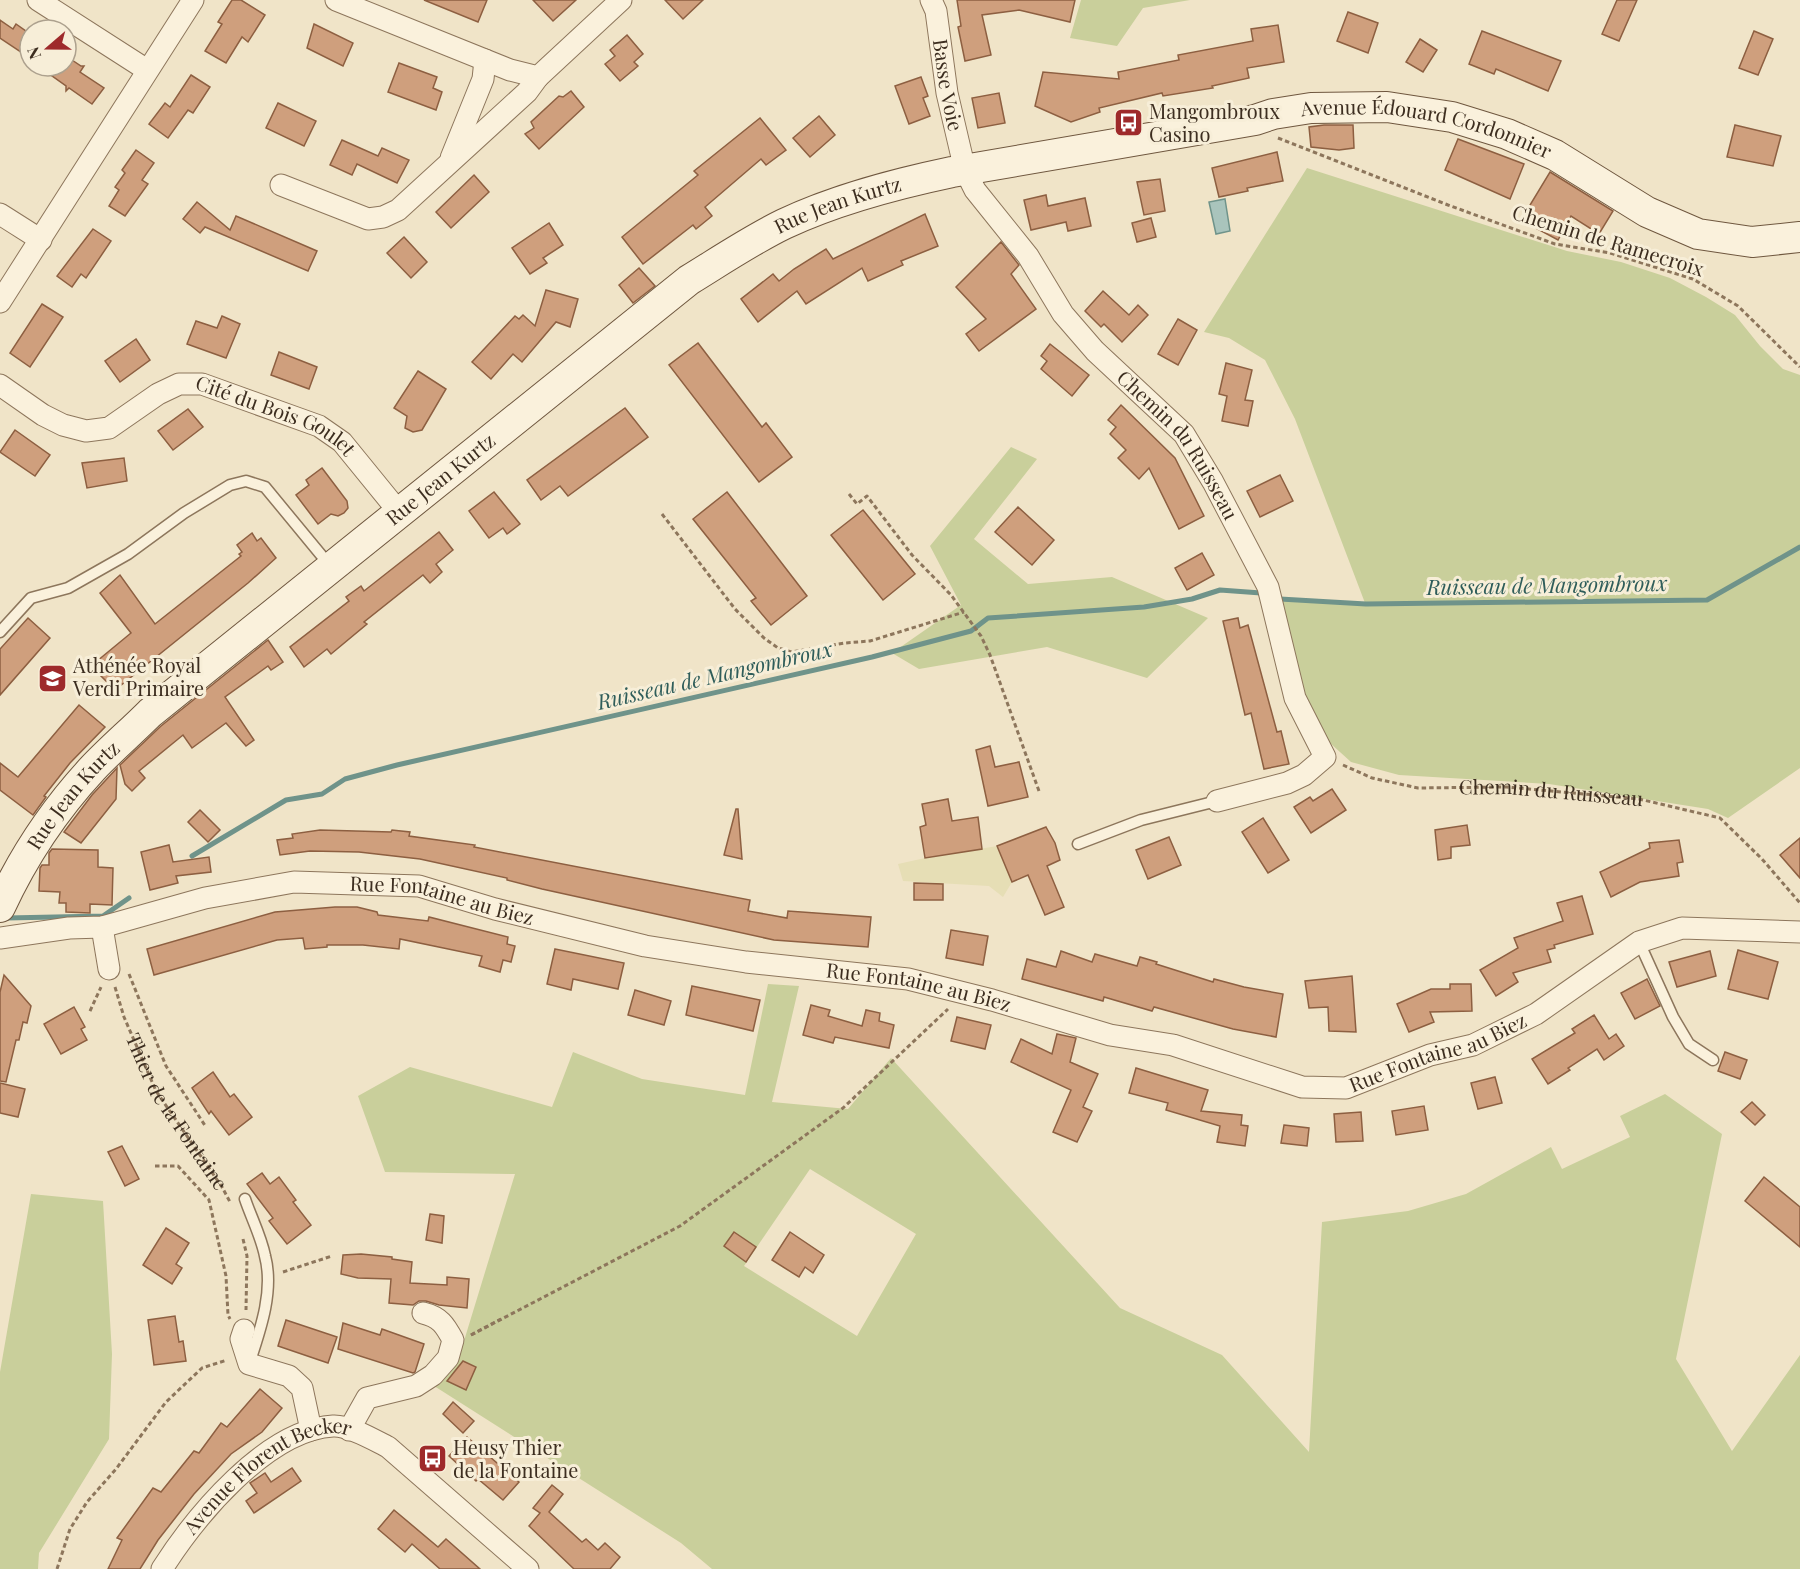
<svg xmlns="http://www.w3.org/2000/svg" width="1800" height="1569" font-family="'Playfair Display',serif">
<style>
.farmland{fill:#e6deb5}
.green{fill:#c9cf9b;fill-rule:evenodd}
.water{fill:#a9c4bc;stroke:#6f938a;stroke-width:1.5}
.lines{fill:none;stroke-linecap:round;stroke-linejoin:round}
.stream{stroke:#6f938a;stroke-width:5}
.building{fill:#cf9f7d;stroke:#8d5f41;stroke-width:1.5}
.lane-casing{stroke:#8d765c;stroke-width:13}
.street-casing{stroke:#8d765c;stroke-width:23}
.secondary-casing{stroke:#6f573f;stroke-width:32}
.path{stroke:#8d765c;stroke-width:3;stroke-dasharray:4.5 3;stroke-linecap:butt}
.lane{stroke:#faf1dc;stroke-width:10}
.street{stroke:#faf1dc;stroke-width:21}
.secondary{stroke:#faf1dc;stroke-width:30}
.labels{text-anchor:middle;stroke-width:6;stroke-linejoin:round;paint-order:stroke}
.street-label{font-size:20px;fill:#3d2e20;stroke:#f7eed8}
.poi-label{font-size:20px;fill:#3d2e20;stroke:#f7eed8;text-anchor:start}
.water-label{font-size:21px;font-style:italic;fill:#2f5d5a;stroke:#f7eed8}
</style>
<rect width="100%" height="100%" fill="#f0e4c8"/>
<!-- farmland -->
<polygon class="farmland" points="997,846 1012,882 1003,897 989,886 903,881 898,864 925,858"/>
<!-- green -->
<g class="green">
<polygon points="1081,0 1190,0 1143,8 1117,46 1070,38"/>
<polygon points="1307,168 1567,251 1621,262 1670,278 1706,297 1735,315 1760,346 1783,369 1800,375 1800,768 1728,818 1708,809 1549,784 1399,775 1351,762 1319,733 1297,674 1280,599 1365,603 1295,419 1265,360 1229,338 1204,332"/>
<polygon points="1011,447 1037,459 974,539 1028,584 1112,577 1208,618 1147,678 1047,647 919,669 892,653 961,605 930,546"/>
<path d="M 768,984 L 799,986 L 772,1102 L 848,1109 L 891,1058 L 1120,1308 L 1222,1355 L 1309,1452 L 1322,1222 L 1408,1211 L 1466,1194 L 1551,1147 L 1562,1169 L 1630,1137 L 1620,1116 L 1665,1094 L 1722,1134 L 1676,1359 L 1732,1451 L 1800,1355 L 1800,1569 L 712,1569 L 681,1543 L 431,1384 L 460,1354 L 515,1174 L 385,1172 L 358,1096 L 410,1067 L 552,1107 L 573,1052 L 642,1079 L 745,1095 ZM 810,1169 L 916,1234 L 857,1336 L 744,1266 Z"/>
<polygon points="31,1194 103,1201 112,1354 109,1439 39,1553 38,1569 0,1569 0,1372"/>
</g>
<!-- water -->
<polygon class="water" points="1225,199 1230,231 1216,234 1209,202"/>
<g class="lines">
<!-- stream -->
<g class="stream">
<polyline points="1280,599 1366,604 1707,600 1800,547"/>
<polyline points="192,856 286,800 322,794 345,779 397,765 872,657 971,631 988,618 1144,607 1192,599 1220,590 1261,593"/>
<polyline points="7,918 103,916 129,898"/>
</g>
</g>
<!-- building -->
<g class="building">
<polygon points="232,0 241,0 265,15 248,42 242,37 226,63 205,51 222,24 218,22"/>
<polygon points="424,0 487,0 478,22"/>
<polygon points="533,0 576,0 553,21"/>
<polygon points="665,0 703,0 683,19"/>
<polygon points="957,0 1075,0 1070,22 1019,10 982,15 991,55 965,61 958,27 961,26"/>
<polygon points="1617,0 1637,0 1619,41 1602,34"/>
<polygon points="1348,12 1378,23 1368,53 1337,41"/>
<polygon points="0,20 13,29 16,24 30,34 30,58 0,38"/>
<polygon points="314,24 353,43 343,66 307,48"/>
<polygon points="1278,25 1284,62 1247,68 1249,78 1212,86 1213,88 1163,96 1162,93 1099,108 1100,112 1071,122 1035,106 1043,72 1119,79 1118,72 1179,60 1178,55 1253,41 1251,29"/>
<polygon points="1482,31 1561,61 1548,91 1496,69 1494,74 1469,64"/>
<polygon points="1754,31 1773,39 1758,75 1739,68"/>
<polygon points="627,35 643,54 634,62 638,66 620,81 605,64 615,56 610,50"/>
<polygon points="1420,39 1437,50 1423,72 1406,62"/>
<polygon points="66,56 81,66 84,66 80,72 104,88 92,104 69,88 66,91 66,86 38,66 66,66"/>
<polygon points="399,63 437,77 433,88 442,92 436,110 388,92"/>
<polygon points="191,75 210,87 193,113 188,110 168,138 149,124 165,103 170,107"/>
<polygon points="921,77 928,96 923,98 930,116 909,124 895,86"/>
<polygon points="571,91 584,107 539,149 525,134 534,128 531,122 559,96 563,97"/>
<polygon points="999,93 1005,123 978,128 972,98"/>
<polygon points="278,103 316,121 304,146 266,128"/>
<polygon points="819,116 835,135 810,157 793,138"/>
<polygon points="760,118 786,150 766,165 761,159 705,207 712,216 696,229 693,225 643,264 622,237 698,175 694,171"/>
<polygon points="1324,125 1353,125 1354,148 1339,150 1311,147 1309,127"/>
<polygon points="1735,125 1781,136 1773,166 1727,157"/>
<polygon points="1458,139 1524,164 1510,199 1445,170"/>
<polygon points="342,140 378,156 382,148 409,160 397,183 357,164 352,175 330,165"/>
<polygon points="136,150 154,163 142,180 148,184 125,216 109,206 119,190 115,187 125,173 122,170"/>
<polygon points="1277,152 1283,181 1247,188 1248,191 1219,197 1212,168"/>
<polygon points="1550,172 1613,211 1599,234 1571,216 1558,240 1521,220"/>
<polygon points="474,175 489,192 451,228 436,212"/>
<polygon points="1160,179 1165,211 1144,215 1137,182"/>
<polygon points="1046,195 1048,206 1085,198 1091,226 1068,231 1066,222 1031,230 1024,200"/>
<polygon points="197,202 230,230 236,216 317,251 308,271 205,227 200,233 183,219"/>
<polygon points="925,214 938,246 901,261 903,265 868,281 862,268 806,304 797,291 758,322 741,299 773,274 779,281 794,269 826,249 833,259"/>
<polygon points="1151,218 1156,237 1137,242 1132,223"/>
<polygon points="549,223 563,245 543,258 547,263 530,274 512,248"/>
<polygon points="93,229 111,241 86,278 81,274 72,287 57,276"/>
<polygon points="404,237 427,262 411,278 387,253"/>
<polygon points="1001,242 1019,265 1011,274 1036,309 979,351 966,334 986,319 956,287"/>
<polygon points="639,268 655,286 633,303 619,285"/>
<polygon points="546,290 578,299 570,327 556,322 522,362 513,354 491,379 472,362 515,316 519,319 523,315 535,326"/>
<polygon points="1103,291 1129,315 1138,305 1148,315 1122,342 1104,324 1101,327 1085,311"/>
<polygon points="42,304 63,317 30,367 10,353"/>
<polygon points="222,316 240,324 226,358 187,344 196,321 217,328"/>
<polygon points="1178,319 1197,330 1178,365 1158,354"/>
<polygon points="136,339 150,360 120,382 105,361"/>
<polygon points="698,343 762,427 766,423 792,457 759,482 669,365"/>
<polygon points="1050,344 1089,375 1072,396 1041,369 1047,361 1041,356"/>
<polygon points="279,352 317,367 309,389 271,375"/>
<polygon points="1226,363 1252,370 1245,400 1253,401 1248,426 1222,421 1227,396 1219,394"/>
<polygon points="418,371 446,389 422,430 413,432 405,428 407,416 394,408"/>
<polygon points="1121,405 1175,458 1204,516 1179,529 1149,468 1139,479 1118,458 1126,450 1110,434 1116,427 1108,420"/>
<polygon points="625,408 648,437 568,496 560,486 541,500 527,480"/>
<polygon points="188,409 203,427 173,450 158,431"/>
<polygon points="15,430 50,455 35,476 0,452"/>
<polygon points="124,458 127,481 87,488 82,463"/>
<polygon points="322,468 347,501 348,508 344,513 338,516 331,514 318,524 296,495 309,485 306,480"/>
<polygon points="1280,475 1293,501 1260,517 1247,491"/>
<polygon points="494,492 520,524 507,534 503,528 489,538 469,511"/>
<polygon points="727,492 807,596 771,625 751,601 756,598 693,519"/>
<polygon points="1018,507 1054,540 1032,565 995,532"/>
<polygon points="863,510 915,574 883,600 831,535"/>
<polygon points="439,532 453,550 436,564 442,572 430,583 423,575 364,622 367,624 331,654 327,649 304,667 290,647 349,601 346,597 361,586 364,591"/>
<polygon points="252,533 257,541 261,538 276,558 248,583 115,690 91,666 131,633 100,593 120,575 155,624 241,556 239,554 242,552 237,545"/>
<polygon points="1202,553 1214,575 1187,590 1175,568"/>
<polygon points="28,618 50,638 0,695 0,649"/>
<polygon points="1238,618 1240,628 1248,625 1277,732 1281,731 1289,764 1264,769 1251,713 1245,715 1223,621"/>
<polygon points="268,640 283,662 271,670 268,666 225,697 254,740 246,746 226,723 192,748 183,735 139,771 145,778 132,791 125,784 120,765 161,726"/>
<polygon points="79,705 105,727 70,763 44,796 46,797 33,815 0,790 0,763 18,777"/>
<polygon points="990,746 995,767 1019,762 1028,797 988,806 976,750"/>
<polygon points="117,768 116,799 81,843 64,832 92,795"/>
<polygon points="1332,789 1346,810 1311,833 1294,807 1310,797 1313,801"/>
<polygon points="948,799 952,821 978,817 982,849 925,858 920,827 926,825 922,804"/>
<polygon points="736,809 738,809 742,859 724,855"/>
<polygon points="200,810 220,830 208,842 188,822"/>
<polygon points="1263,818 1289,860 1268,873 1242,832"/>
<polygon points="1467,825 1470,845 1451,847 1451,858 1438,860 1435,830"/>
<polygon points="1046,827 1055,843 1060,860 1047,866 1064,907 1045,915 1028,875 1012,882 997,846"/>
<polygon points="320,830 391,832 392,830 410,832 409,836 475,845 474,847 750,900 748,911 787,918 788,911 871,917 868,947 774,940 542,889 507,880 507,878 420,859 359,852 310,851 280,855 277,840 293,838 292,834"/>
<polygon points="1169,837 1181,865 1148,879 1136,850"/>
<polygon points="1800,838 1800,878 1780,855"/>
<polygon points="1679,840 1683,862 1677,863 1679,876 1640,882 1611,897 1600,872 1650,848 1649,843"/>
<polygon points="169,845 173,862 209,857 211,872 176,876 178,883 150,890 141,852"/>
<polygon points="52,849 98,850 98,867 113,868 112,905 90,904 90,913 66,912 66,903 59,903 60,892 39,891 40,868 42,865 49,865 49,853"/>
<polygon points="914,883 943,884 943,900 914,900"/>
<polygon points="1582,896 1593,934 1554,945 1555,948 1547,950 1551,962 1513,973 1518,982 1496,996 1480,970 1518,948 1514,938 1563,921 1557,903"/>
<polygon points="335,907 357,907 377,912 378,915 428,921 429,917 508,937 507,944 515,946 511,962 503,960 500,972 479,966 482,956 400,939 399,949 363,945 327,945 327,947 305,949 303,938 277,940 154,975 147,949 275,912"/>
<polygon points="951,930 988,936 983,965 946,958"/>
<polygon points="555,949 624,963 618,989 573,979 571,990 547,984"/>
<polygon points="1738,950 1778,962 1768,999 1728,989"/>
<polygon points="1061,951 1092,962 1095,954 1137,966 1140,957 1157,962 1156,964 1213,982 1214,979 1244,987 1283,994 1276,1037 1233,1029 1154,1007 1152,1011 1104,997 1103,1001 1022,979 1027,959 1056,967"/>
<polygon points="1710,951 1716,976 1677,987 1669,962"/>
<polygon points="4,975 31,1006 27,1023 23,1022 19,1040 16,1040 6,1082 0,1081 0,992"/>
<polygon points="1352,976 1356,1032 1329,1031 1328,1007 1309,1008 1305,981"/>
<polygon points="1647,979 1660,1006 1635,1019 1621,993"/>
<polygon points="1450,984 1471,984 1472,1011 1430,1012 1434,1022 1409,1032 1397,1004 1431,989 1450,989"/>
<polygon points="692,986 760,1000 753,1031 686,1015"/>
<polygon points="635,990 671,1001 664,1025 628,1015"/>
<polygon points="811,1005 830,1010 828,1016 862,1026 866,1010 880,1013 879,1021 894,1025 889,1048 835,1037 833,1043 803,1035"/>
<polygon points="74,1007 85,1027 81,1029 87,1040 61,1054 44,1024"/>
<polygon points="1594,1015 1609,1039 1616,1034 1624,1046 1604,1060 1597,1049 1568,1068 1570,1070 1548,1084 1532,1059 1575,1033 1572,1029"/>
<polygon points="957,1017 991,1025 985,1049 951,1041"/>
<polygon points="1057,1034 1076,1038 1070,1062 1098,1074 1083,1107 1092,1111 1077,1142 1053,1132 1071,1090 1011,1062 1021,1039 1052,1054"/>
<polygon points="1725,1052 1747,1060 1740,1079 1718,1071"/>
<polygon points="1136,1068 1208,1090 1201,1111 1242,1115 1241,1125 1248,1126 1245,1146 1217,1142 1220,1126 1166,1110 1168,1103 1129,1093"/>
<polygon points="213,1072 230,1097 234,1094 252,1117 229,1135 211,1111 209,1114 192,1088"/>
<polygon points="1495,1077 1502,1103 1478,1109 1471,1083"/>
<polygon points="0,1083 25,1089 18,1117 0,1113"/>
<polygon points="1752,1102 1765,1115 1755,1125 1741,1112"/>
<polygon points="1424,1106 1428,1130 1396,1135 1392,1111"/>
<polygon points="1361,1112 1363,1141 1336,1142 1334,1114"/>
<polygon points="1284,1125 1309,1128 1307,1146 1281,1143"/>
<polygon points="122,1146 139,1179 125,1186 108,1152"/>
<polygon points="262,1173 270,1184 279,1177 296,1200 293,1202 311,1225 287,1244 269,1221 273,1218 247,1184"/>
<polygon points="1764,1177 1800,1207 1800,1247 1745,1201"/>
<polygon points="430,1214 444,1216 442,1243 426,1240"/>
<polygon points="166,1228 189,1243 176,1264 182,1268 172,1284 143,1265"/>
<polygon points="734,1232 756,1247 746,1262 724,1246"/>
<polygon points="790,1232 824,1255 813,1273 805,1267 799,1277 772,1260"/>
<polygon points="361,1254 392,1257 392,1259 412,1262 410,1283 447,1285 447,1277 469,1279 467,1308 439,1305 426,1301 419,1301 413,1305 389,1303 391,1279 358,1278 341,1274 343,1255"/>
<polygon points="175,1316 179,1342 183,1341 186,1361 154,1365 148,1320"/>
<polygon points="286,1320 337,1337 328,1363 278,1346"/>
<polygon points="343,1323 380,1335 382,1329 424,1344 415,1372 413,1373 338,1349"/>
<polygon points="463,1361 476,1367 466,1390 447,1381"/>
<polygon points="260,1389 282,1408 262,1432 231,1454 194,1494 158,1540 140,1569 108,1569 122,1540 117,1538 153,1488 161,1492 194,1451 199,1453 221,1423 227,1427"/>
<polygon points="453,1402 474,1421 463,1433 443,1414"/>
<polygon points="467,1437 519,1482 503,1500 478,1479 476,1481 449,1456"/>
<polygon points="292,1468 301,1481 254,1513 246,1501 257,1493 250,1483 265,1473 271,1482"/>
<polygon points="552,1485 563,1494 549,1512 582,1542 586,1539 598,1550 605,1543 620,1557 610,1569 574,1569 529,1526 540,1513 533,1508"/>
<polygon points="394,1510 438,1547 446,1539 480,1569 440,1569 412,1544 405,1552 378,1529"/>
</g>
<g class="lines">
<defs>
<g id="lane">
<polyline points="0,632 31,598 68,588 128,554 184,513 230,485 246,481 265,487 331,567"/>
<polyline points="1078,844 1141,820 1217,801"/>
<polyline points="1639,942 1673,1017 1689,1044 1713,1060"/>
<path d="M 245,1199 C 251,1217 261,1236 265,1256 C 274,1290 261,1328 250,1361"/>
</g>
<g id="street">
<polyline points="38,0 147,70"/>
<polyline points="336,0 510,70 538,77 621,0"/>
<path id="s3" d="M 931,0 L 936,11 L 947,93 L 965,170 L 975,190 L 1028,256 L 1063,314 L 1095,351 L 1184,434 L 1213,482 L 1268,587 L 1295,698 L 1325,757 L 1304,775 L 1287,783 L 1217,801"/>
<polyline points="451,158 483,79 485,60"/>
<polyline points="281,185 368,219 383,217 398,210 527,92 538,77"/>
<polyline points="0,214 41,240"/>
<polyline points="0,302 193,0"/>
<path id="s4" d="M 0,385 L 43,415 L 63,425 L 86,431 L 109,428 L 158,394 L 179,384 L 202,384 L 319,426 L 342,442 L 399,512"/>
<polyline points="102,927 109,969"/>
<path id="s5" d="M 0,938 L 69,928 L 102,927 L 205,898 L 294,882 L 419,886 L 495,909 L 645,946 L 746,962 L 908,979 L 992,1000 L 1110,1035 L 1173,1045 L 1302,1087 L 1346,1088 L 1430,1055 L 1473,1045 L 1536,1014 L 1639,942 L 1682,928 L 1800,932"/>
<polyline points="244,1330 241,1339 249,1364 289,1376 302,1388 311,1430"/>
<path d="M 349,1430 L 367,1398 L 416,1386 L 433,1375 L 448,1358 L 453,1340 C 445,1325 440,1317 423,1313"/>
<path id="s6" d="M 162,1569 C 195,1517 266,1430 333,1426 C 349,1425 374,1440 388,1447 L 528,1569"/>
</g>
<g id="secondary">
<path id="s7" d="M 0,907 C 23,857 55,809 93,768 C 111,749 131,732 150,713 L 689,280 C 720,261 751,240 784,224 C 837,199 895,184 952,172 L 1255,120 L 1273,114 L 1311,108 L 1387,107 L 1452,117 L 1507,134 L 1555,155 L 1647,212 L 1698,234 L 1752,242 L 1800,237"/>
</g>
</defs>
<!-- lane casing -->
<use href="#lane" class="lane-casing"/>
<!-- street casing -->
<use href="#street" class="street-casing"/>
<!-- secondary casing -->
<use href="#secondary" class="secondary-casing"/>
<!-- path -->
<g class="path">
<polyline points="1278,138 1448,205 1555,244 1610,253 1693,279 1738,306 1800,367"/>
<polyline points="849,494 857,504 867,496 912,555 951,595 981,636 990,655 1039,791"/>
<polyline points="662,514 735,609 764,638 778,648 792,652 845,643 870,641 964,612"/>
<path id="s1" d="M 1343,765 L 1372,778 L 1418,788 L 1507,787 L 1639,799 L 1720,818 L 1762,859 L 1800,903"/>
<polyline points="129,974 166,1066 206,1127"/>
<path id="s2" d="M 115,987 L 124,1017 L 156,1091 L 222,1187 L 230,1202"/>
<polyline points="90,1011 101,987"/>
<polyline points="155,1166 178,1166 209,1200 226,1276 228,1315 230,1319"/>
<polyline points="243,1239 247,1256 246,1310"/>
<polyline points="283,1272 332,1256"/>
<polyline points="471,1335 680,1226 843,1108 948,1009"/>
<polyline points="471,1335 501,1319"/>
<polyline points="57,1569 70,1529 87,1502 116,1469 166,1402 202,1368 227,1360"/>
</g>
<!-- lane -->
<use href="#lane" class="lane"/>
<!-- street -->
<use href="#street" class="street"/>
<!-- secondary -->
<use href="#secondary" class="secondary"/>
</g>
<!-- icons -->
<defs>
<symbol id="bus-square" viewBox="-11 -11 22 22"><rect x="-9" y="-9" width="18" height="18" rx="4" fill="#9e2a2b" stroke="#f7eed8"/><path d="M-5-6H5V4H4V6H2V4H-2V6H-4V4H-5ZM-3.5-4V0h7V-4ZM-3.5 1.2v1.5H-2V1.2ZM2 1.2v1.5H3.5V1.2Z" fill="#fff"/></symbol>
<symbol id="school-square" viewBox="-11 -11 22 22"><rect x="-9" y="-9" width="18" height="18" rx="4" fill="#9e2a2b" stroke="#f7eed8"/><path d="M0-5L7-2L0 1L-7-2ZM-4 1L0 2.5L4 1V4Q0 6-4 4Z" fill="#fff"/></symbol>
</defs>
<g fill-rule="evenodd">
<use href="#bus-square" x="1112" y="106" width="33" height="33"/>
<use href="#school-square" x="36" y="662" width="33" height="33"/>
<use href="#bus-square" x="416" y="1442" width="33" height="33"/>
</g>
<g class="labels">
<!-- street labels -->
<g class="street-label">
<text dy="7" stroke="none"><textPath href="#s3" startOffset="87">Basse Voie</textPath></text>
<text dy="7" stroke="none"><textPath href="#s7" startOffset="1708">Avenue Édouard Cordonnier</textPath></text>
<text dy="7" stroke="none"><textPath href="#s7" startOffset="1106">Rue Jean Kurtz</textPath></text>
<text transform="translate(1608 241) rotate(17)" y="7">Chemin de Ramecroix</text>
<text dy="7" stroke="none"><textPath href="#s4" startOffset="308">Cité du Bois Goulet</textPath></text>
<text dy="7" stroke="none"><textPath href="#s3" startOffset="524">Chemin du Ruisseau</textPath></text>
<text dy="7" stroke="none"><textPath href="#s7" startOffset="620">Rue Jean Kurtz</textPath></text>
<text dy="7" stroke="none"><textPath href="#s1" startOffset="212">Chemin du Ruisseau</textPath></text>
<text dy="7" stroke="none"><textPath href="#s7" startOffset="134">Rue Jean Kurtz</textPath></text>
<text dy="7" stroke="none"><textPath href="#s5" startOffset="450">Rue Fontaine au Biez</textPath></text>
<text dy="7" stroke="none"><textPath href="#s5" startOffset="936">Rue Fontaine au Biez</textPath></text>
<text dy="7" stroke="none"><textPath href="#s5" startOffset="1476">Rue Fontaine au Biez</textPath></text>
<text dy="7" stroke="none"><textPath href="#s2" startOffset="140">Thier de la Fontaine</textPath></text>
<text dy="7" stroke="none"><textPath href="#s6" startOffset="147">Avenue Florent Becker</textPath></text>
</g>
<!-- poi labels -->
<g class="poi-label">
<text x="1149" y="119">Mangombroux<tspan x="1149" dy="23">Casino</tspan></text>
<text x="73" y="673">Athénée Royal<tspan x="73" dy="23">Verdi Primaire</tspan></text>
<text x="453" y="1455">Heusy Thier<tspan x="453" dy="23">de la Fontaine</tspan></text>
</g>
<!-- water labels -->
<g class="water-label">
<text transform="translate(1547 586) rotate(-1)" y="7">Ruisseau de Mangombroux</text>
<text transform="translate(715 676) rotate(-13)" y="7">Ruisseau de Mangombroux</text>
</g>
</g>
<!-- north arrow -->
<g transform="translate(48 48) rotate(250)"><circle r="28" fill="#f7eed8" stroke="#ada18e" stroke-width="1.5"/>
<path d="M0-4.5L10 22L0 15L-10 22Z" fill="#9e2a2b"/>
<text y="-9" font-size="16" font-weight="bold" text-anchor="middle" fill="#3d2e20">N</text>
</g>
</svg>
